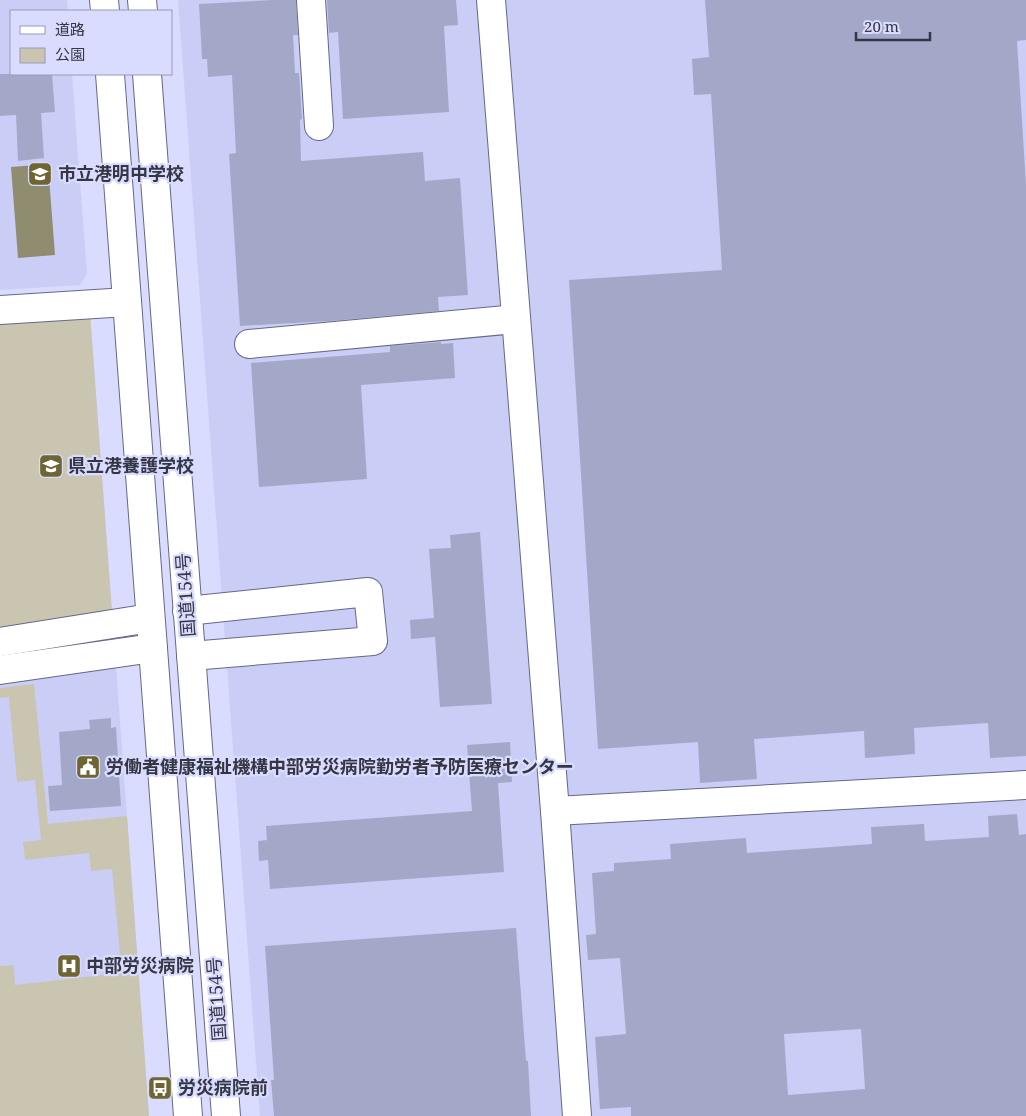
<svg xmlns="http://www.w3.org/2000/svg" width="1026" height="1116" font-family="'Noto Serif','Noto Sans JP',serif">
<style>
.built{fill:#cacef6}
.green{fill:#c9c5b0}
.water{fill:#908c6f}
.building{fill:#a4a8c8;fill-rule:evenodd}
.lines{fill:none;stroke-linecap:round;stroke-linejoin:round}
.minor-casing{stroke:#656886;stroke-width:30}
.highway-casing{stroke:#656886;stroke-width:30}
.minor{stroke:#fff;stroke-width:28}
.highway{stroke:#fff;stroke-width:28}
.labels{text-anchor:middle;stroke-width:4.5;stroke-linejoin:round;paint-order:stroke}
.poi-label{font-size:18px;font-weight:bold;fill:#353643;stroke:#d9dcff;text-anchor:start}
.street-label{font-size:18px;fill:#353643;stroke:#d9dcff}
</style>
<rect width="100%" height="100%" fill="#d9dcff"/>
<!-- built -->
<g class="built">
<polygon points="0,0 67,0 68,11 11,11 11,74 72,74 87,274 80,285 0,290"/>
<polygon points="178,0 1026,0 1026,1116 260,1116"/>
<polygon points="90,313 149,1116 0,1116 0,320"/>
</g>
<!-- green -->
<g class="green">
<polygon points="90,313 112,612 0,629 0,320"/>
<polygon points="34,684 48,824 127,816 149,1116 0,1116 0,966 14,965 15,985 103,975 101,957 120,954 112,869 91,871 89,853 25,860 23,842 41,840 35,780 17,782 9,697 0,698 0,688"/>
</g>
<!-- water -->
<polygon class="water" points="48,164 55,255 18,258 11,167"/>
<!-- building -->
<g class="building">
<polygon points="272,0 296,0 298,35 293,35 295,73 299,73 302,119 300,120 301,161 423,152 425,181 460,178 468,295 438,297 439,311 331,321 240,326 229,154 236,153 232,75 208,77 207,59 202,59 199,4"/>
<polygon points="327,0 456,0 458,25 444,26 449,112 343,119 338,32 329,33"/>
<polygon points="705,0 1026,0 1026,40 1017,41 1026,185 1026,756 990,758 988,723 914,728 915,754 865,758 864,731 754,739 757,779 700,783 698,742 598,749 569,280 722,270 711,94 694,95 692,59 709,57"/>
<polygon points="0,74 52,74 55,112 41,113 44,158 18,161 16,115 0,116"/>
<polygon points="441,342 441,344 453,343 455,378 361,385 367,479 259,487 251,363 390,352 390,346"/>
<polygon points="480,532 492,704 440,707 435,637 411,639 410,620 434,618 429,549 451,548 450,535"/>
<polygon points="111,718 111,728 116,727 121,806 50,811 48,786 62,785 59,732 90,729 89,720"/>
<polygon points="510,742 512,782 498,783 504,872 270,889 268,860 259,861 258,841 267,840 266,826 472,811 467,745"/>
<path d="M 1017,814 L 1019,835 L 1026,834 L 1026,1116 L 631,1116 L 631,1107 L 600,1109 L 595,1037 L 626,1034 L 620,958 L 588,960 L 586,935 L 596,934 L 592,873 L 614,871 L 614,863 L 671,859 L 670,844 L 746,838 L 747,853 L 872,844 L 871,827 L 924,824 L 925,841 L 989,837 L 988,816 ZM 861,1029 L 865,1089 L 788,1095 L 784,1034 Z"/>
<polygon points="516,928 526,1061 528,1061 531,1116 274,1116 271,1080 274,1080 265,946"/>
</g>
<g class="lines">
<defs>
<g id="minor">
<polyline points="311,0 319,126"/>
<polyline points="491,0 555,811 577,1116"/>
<polyline points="0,310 127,302"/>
<polyline points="249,344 516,319"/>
<polyline points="187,611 368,592 373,641 191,656"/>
<polyline points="0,642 150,618"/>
<polyline points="0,670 153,648"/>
<polyline points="555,811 1026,785"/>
</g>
<g id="highway">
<polyline points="104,0 105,11"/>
<polyline points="142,0 143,11"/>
<polyline points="110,74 188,1116"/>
<polyline points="147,74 226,1116"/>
</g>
</defs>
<!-- minor casing -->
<use href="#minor" class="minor-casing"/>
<!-- highway casing -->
<use href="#highway" class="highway-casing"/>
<!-- minor -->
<use href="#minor" class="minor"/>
<!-- highway -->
<use href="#highway" class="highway"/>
</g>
<!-- icons -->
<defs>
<symbol id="school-square" viewBox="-11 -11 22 22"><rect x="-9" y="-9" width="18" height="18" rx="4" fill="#6e6532" stroke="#d9dcff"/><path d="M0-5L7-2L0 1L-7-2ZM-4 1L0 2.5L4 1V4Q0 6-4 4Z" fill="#fff"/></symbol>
<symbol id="civic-square" viewBox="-11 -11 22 22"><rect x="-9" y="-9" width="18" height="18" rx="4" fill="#6e6532" stroke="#d9dcff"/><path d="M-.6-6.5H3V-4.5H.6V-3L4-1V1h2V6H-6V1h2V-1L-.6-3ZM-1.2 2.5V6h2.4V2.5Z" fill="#fff"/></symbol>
<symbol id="hospital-square" viewBox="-11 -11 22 22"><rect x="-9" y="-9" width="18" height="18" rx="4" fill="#6e6532" stroke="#d9dcff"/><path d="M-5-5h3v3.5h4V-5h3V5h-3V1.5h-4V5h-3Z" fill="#fff"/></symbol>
<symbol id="bus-square" viewBox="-11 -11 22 22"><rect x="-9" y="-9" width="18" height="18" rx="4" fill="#6e6532" stroke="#d9dcff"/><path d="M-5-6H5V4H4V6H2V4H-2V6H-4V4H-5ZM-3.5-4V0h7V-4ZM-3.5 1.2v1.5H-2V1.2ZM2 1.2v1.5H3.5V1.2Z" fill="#fff"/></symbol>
</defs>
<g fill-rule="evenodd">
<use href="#school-square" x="26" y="160" width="28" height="28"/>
<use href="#school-square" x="37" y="452" width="28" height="28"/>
<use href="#civic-square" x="74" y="753" width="28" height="28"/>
<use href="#hospital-square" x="55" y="952" width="28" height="28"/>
<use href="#bus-square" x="146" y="1074" width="28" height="28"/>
</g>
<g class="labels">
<!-- poi labels -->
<g class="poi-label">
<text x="58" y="180">市立港明中学校</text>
<text x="68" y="472">県立港養護学校</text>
<text x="106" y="773">労働者健康福祉機構中部労災病院勤労者予防医療センター</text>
<text x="86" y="972">中部労災病院</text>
<text x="178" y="1094">労災病院前</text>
</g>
<!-- street labels -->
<g class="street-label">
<text transform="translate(186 595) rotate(-94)" y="6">国道154号</text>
<text transform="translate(217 999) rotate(-94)" y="6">国道154号</text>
</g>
</g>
<!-- legend -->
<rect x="10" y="10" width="162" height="65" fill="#d9dcff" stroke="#979ab4"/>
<rect x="20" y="26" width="25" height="8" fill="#ffffff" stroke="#979ab4"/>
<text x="55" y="35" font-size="15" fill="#353643">道路</text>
<rect x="20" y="48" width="25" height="15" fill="#c9c5b0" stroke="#979ab4"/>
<text x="55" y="60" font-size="15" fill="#353643">公園</text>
<!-- scale -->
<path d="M856 32v8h74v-8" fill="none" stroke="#353643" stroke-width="2.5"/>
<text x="864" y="32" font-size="15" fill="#353643" stroke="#d9dcff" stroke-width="4" paint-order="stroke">20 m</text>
</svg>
